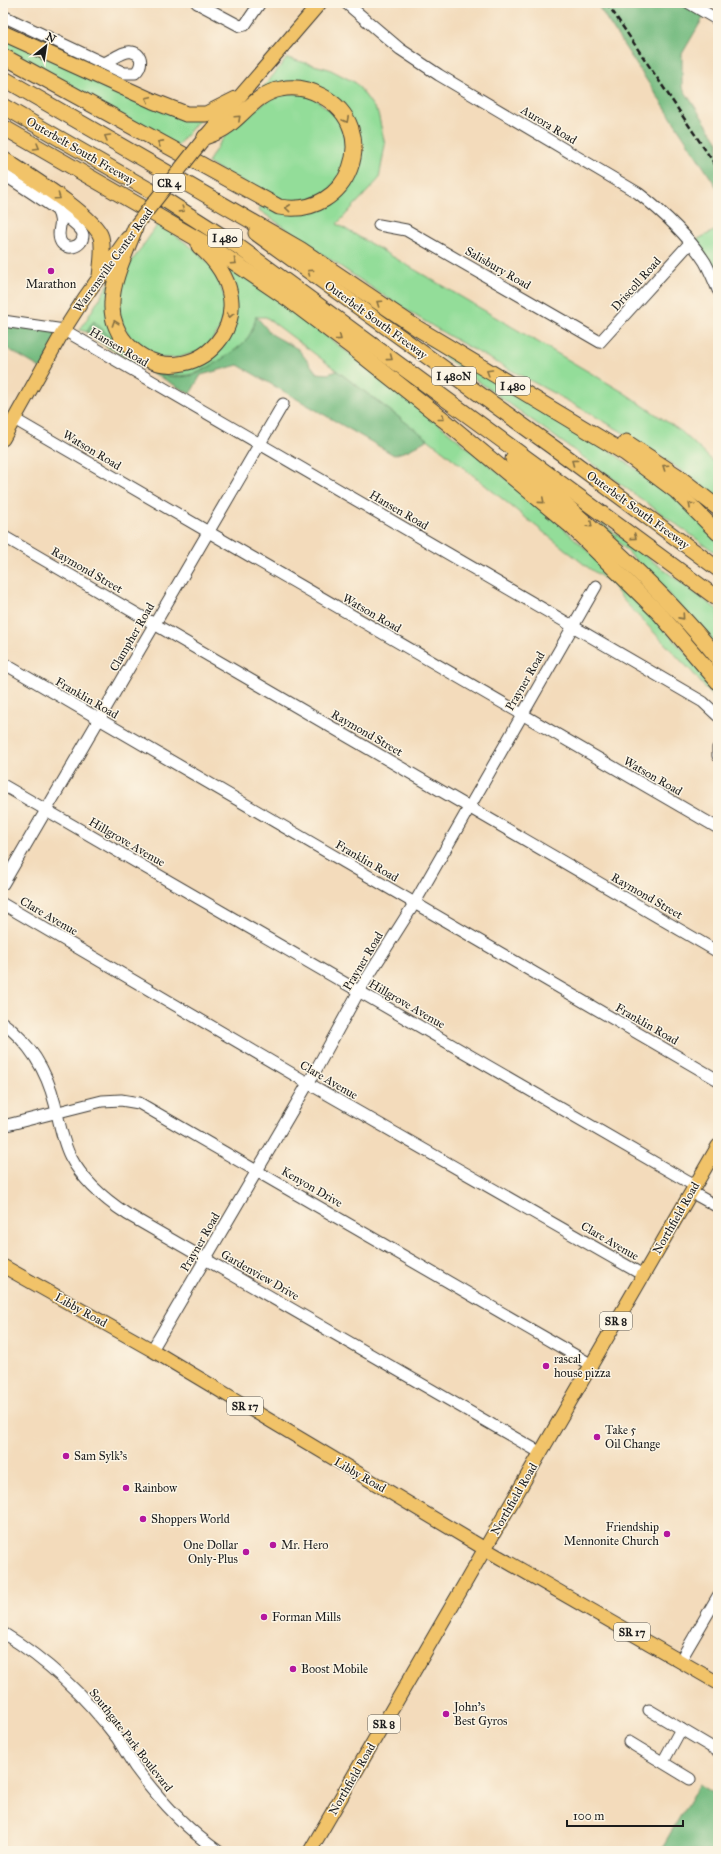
<svg xmlns="http://www.w3.org/2000/svg" width="721" height="1854" font-family="'IM FELL Great Primer',serif">
<style>
.green{fill:#93dd99;stroke:#587c5a}
.forest{fill:#76bc81;stroke:#496c4e}
.lines{fill:none;stroke-linecap:round;stroke-linejoin:round}
.minor-casing{stroke:#3c3934;stroke-width:13}
.major-casing{stroke:#3c3934;stroke-width:15}
.highway-casing{stroke:#3c3934;stroke-width:17}
.minor{stroke:#fff;stroke-width:11}
.major{stroke:#f1c369;stroke-width:13}
.highway{stroke:#f1c369;stroke-width:15}
.rail{stroke:#1c1c1c;stroke-width:2.5;stroke-dasharray:6 3;stroke-linecap:butt}
.major-bridge-casing{stroke:#3c3934;stroke-width:15;stroke-linecap:butt}
.major-bridge{stroke:#f1c369;stroke-width:13}
.oneway{stroke:#867042}
.poi-dot{fill:#b5179e;stroke:#fcf5e5;stroke-width:1.5}
.labels{text-anchor:middle;stroke-width:3;stroke-linejoin:round;paint-order:stroke}
.shield{fill:#fcf5e5;stroke:#5f5d58;stroke-width:1}
.shield-label{font-size:11px;font-weight:bold;fill:#1c1c1c}
.street-label{font-size:12px;fill:#1c1c1c;stroke:#fcf5e5}
.poi-label{font-size:12px;fill:#1c1c1c;stroke:#fcf5e5;text-anchor:start}
</style>
<rect width="100%" height="100%" fill="#fcf5e5"/>
<filter id="ink" filterUnits="userSpaceOnUse"><feTurbulence type="fractalNoise" baseFrequency=".025" numOctaves="2"/><feDisplacementMap in="SourceGraphic" scale="8" xChannelSelector="R" yChannelSelector="G"/><feConvolveMatrix kernelMatrix="1 2 1 2 8 2 1 2 1" color-interpolation-filters="sRGB"/></filter>
<filter id="wash" filterUnits="userSpaceOnUse"><feTurbulence type="fractalNoise" baseFrequency=".012" numOctaves="4" result="noise"/><feDisplacementMap in="SourceGraphic" scale="16" xChannelSelector="R" yChannelSelector="G"/><feGaussianBlur stdDeviation="0.9" result="paint"/><feColorMatrix in="noise" values="0 0 0 0 0 0 0 0 0 0 0 0 0 0 0 0 0 1.4 0 .05"/><feComposite in="paint" operator="in"/></filter>
<g filter="url(#wash)">
<rect width="100%" height="100%" fill="#f3dbbb"/>
<!-- green -->
<g class="green">
<polygon points="3,37 201,118 177,146 3,50"/>
<path d="M 287,58 L 329,69 L 356,83 L 378,113 L 385,145 L 379,179 L 337,224 L 623,392 L 682,432 L 718,466 L 718,499 C 640,434 546,391 458,341 C 389,302 324,255 259,210 L 262,204 L 318,207 L 358,147 L 327,93 L 262,89 Z"/>
<path d="M 280,92 L 310,95 L 341,119 L 348,144 L 346,166 L 327,193 L 305,202 L 280,203 L 208,163 C 226,127 248,114 280,92 Z"/>
<polygon points="159,223 194,249 214,268 226,302 220,329 208,345 194,353 176,358 160,358 131,340 116,311 119,284 127,268"/>
<polygon points="718,229 718,271 711,275 690,243"/>
<path d="M 224,264 L 247,276 L 391,385 L 543,509 L 616,577 L 697,665 L 718,692 L 718,703 L 692,672 L 624,601 L 610,582 L 590,569 L 547,535 L 438,447 L 266,317 L 257,317 C 251,340 240,347 221,360 C 213,364 205,370 196,373 C 152,387 122,348 94,321 L 87,332 L 80,330 L 114,275 L 125,348 L 164,370 L 195,366 L 207,361 L 220,350 L 230,334 Z"/>
<polygon points="430,341 603,446 670,493 704,524 718,542 718,551 716,553 428,345"/>
<polygon points="596,519 718,610 718,649 660,585"/>
</g>
<!-- forest -->
<g class="forest">
<polygon points="596,3 689,3 706,13 682,54 682,87 718,142 718,189"/>
<path d="M 256,316 L 271,334 L 298,349 L 317,373 L 328,374 L 337,371 L 428,439 L 409,450 L 394,455 L 238,365 L 201,375 L 190,394 L 97,341 L 88,335 L 87,332 L 94,321 C 121,347 155,390 198,373 C 206,369 215,363 222,359 C 242,345 251,341 256,316 Z"/>
<polygon points="3,321 64,330 42,369 3,346"/>
<polygon points="699,1784 718,1796 718,1847 716,1851 660,1851"/>
</g>
</g>
<g filter="url(#ink)">
<g class="lines">
<defs>
<g id="minor">
<polyline points="197,3 240,26 245,25 260,3"/>
<path d="M 346,3 L 400,49 L 439,75 L 638,193 C 664,213 687,234 705,262 C 710,271 714,281 718,290"/>
<polyline points="689,3 718,20"/>
<path d="M 3,16 L 124,73 L 135,73 C 142,67 144,54 132,52 C 123,50 112,61 103,63"/>
<path d="M 3,174 C 16,183 82,223 83,235 C 83,248 64,252 60,240 C 56,229 65,225 57,210"/>
<polyline points="379,225 406,230 600,342 690,243"/>
<polyline points="3,321 64,330 703,702 718,716"/>
<polyline points="14,419 718,828"/>
<polyline points="3,536 718,952"/>
<polyline points="3,663 718,1080"/>
<polyline points="718,748 718,756"/>
<polyline points="3,785 695,1186"/>
<polyline points="3,884 283,404"/>
<polyline points="3,904 313,1086 643,1275"/>
<path d="M 3,1023 C 30,1043 47,1072 55,1104 C 59,1121 62,1140 70,1156 C 83,1181 104,1199 127,1214 L 541,1453"/>
<polyline points="3,1126 102,1101 121,1100 139,1103 592,1365"/>
<polyline points="691,1192 718,1207"/>
<polyline points="152,1350 313,1075 359,991 414,904 596,586"/>
<path d="M 3,1633 C 47,1660 86,1697 117,1738 C 123,1748 129,1757 135,1767 C 158,1798 186,1829 218,1851"/>
<polyline points="680,1661 718,1596"/>
<polyline points="649,1710 718,1751"/>
<polyline points="629,1742 690,1779"/>
<polyline points="663,1762 681,1729"/>
</g>
<g id="major">
<polyline points="204,138 320,3"/>
<polyline points="3,439 64,330 85,297 127,238"/>
<polyline points="3,1266 152,1350 485,1549 718,1683"/>
<polyline points="310,1851 718,1146"/>
</g>
<g id="highway">
<polyline points="3,33 153,101 186,114 206,114 236,99"/>
<path d="M 3,56 L 279,207 C 350,220 383,128 322,96 C 309,89 295,86 281,89 C 258,93 246,112 229,125 C 221,131 214,134 205,137"/>
<polyline points="3,78 300,249 417,328 625,453 676,491 718,533"/>
<polyline points="3,106 151,191 239,247 718,599"/>
<polyline points="3,127 213,248 288,299 357,351 444,420 571,526 659,613 718,682"/>
<path d="M 3,159 C 24,173 95,216 101,237 C 104,249 101,264 100,277"/>
<path d="M 135,228 C 127,250 112,280 112,303 C 111,319 118,336 130,347 C 189,402 280,315 199,246"/>
<polyline points="256,233 561,453 718,569"/>
<polyline points="626,442 676,475 718,508"/>
<path d="M 513,459 C 585,522 657,583 718,658"/>
</g>
</defs>
<!-- minor casing -->
<use href="#minor" class="minor-casing"/>
<!-- major casing -->
<use href="#major" class="major-casing"/>
<!-- highway casing -->
<use href="#highway" class="highway-casing"/>
<!-- minor -->
<use href="#minor" class="minor"/>
<!-- major -->
<use href="#major" class="major"/>
<!-- highway -->
<use href="#highway" class="highway"/>
<!-- rail -->
<polyline class="rail" points="607,3 718,169"/>
<defs>
<polyline id="major-bridge" points="136,225 202,141"/>
</defs>
<!-- major-bridge casing -->
<use href="#major-bridge" class="major-bridge-casing"/>
<!-- major-bridge -->
<use href="#major-bridge" class="major-bridge"/>
</g>
<!-- one-way arrows -->
<defs><path id="oneway-chevron" d="M-2-3.5L2.5 0L-2 3.5" fill="none" stroke-width="1.6" stroke-linecap="round" stroke-linejoin="round"/></defs>
<g class="oneway">
<use href="#oneway-chevron" transform="translate(148 99) rotate(-155)"/>
<use href="#oneway-chevron" transform="translate(238 118) rotate(-43)"/>
<use href="#oneway-chevron" transform="translate(346 120) rotate(62)"/>
<use href="#oneway-chevron" transform="translate(107 137) rotate(-150)"/>
<use href="#oneway-chevron" transform="translate(160 143) rotate(-151)"/>
<use href="#oneway-chevron" transform="translate(37 147) rotate(30)"/>
<use href="#oneway-chevron" transform="translate(58 197) rotate(35)"/>
<use href="#oneway-chevron" transform="translate(288 208) rotate(-174)"/>
<use href="#oneway-chevron" transform="translate(182 210) rotate(32)"/>
<use href="#oneway-chevron" transform="translate(234 262) rotate(34)"/>
<use href="#oneway-chevron" transform="translate(310 272) rotate(-144)"/>
<use href="#oneway-chevron" transform="translate(379 303) rotate(-146)"/>
<use href="#oneway-chevron" transform="translate(230 315) rotate(101)"/>
<use href="#oneway-chevron" transform="translate(115 323) rotate(-109)"/>
<use href="#oneway-chevron" transform="translate(339 338) rotate(37)"/>
<use href="#oneway-chevron" transform="translate(390 358) rotate(37)"/>
<use href="#oneway-chevron" transform="translate(489 372) rotate(-149)"/>
<use href="#oneway-chevron" transform="translate(442 418) rotate(39)"/>
<use href="#oneway-chevron" transform="translate(574 462) rotate(-144)"/>
<use href="#oneway-chevron" transform="translate(665 467) rotate(-146)"/>
<use href="#oneway-chevron" transform="translate(542 501) rotate(41)"/>
<use href="#oneway-chevron" transform="translate(691 505) rotate(-137)"/>
<use href="#oneway-chevron" transform="translate(590 525) rotate(42)"/>
<use href="#oneway-chevron" transform="translate(634 537) rotate(37)"/>
<use href="#oneway-chevron" transform="translate(682 617) rotate(48)"/>
</g>
</g>
<!-- markers -->
<g class="poi-dot">
<circle cx="51" cy="271" r="4"/>
<circle cx="546" cy="1366" r="4"/>
<circle cx="597" cy="1437" r="4"/>
<circle cx="66" cy="1456" r="4"/>
<circle cx="126" cy="1488" r="4"/>
<circle cx="143" cy="1519" r="4"/>
<circle cx="667" cy="1534" r="4"/>
<circle cx="273" cy="1545" r="4"/>
<circle cx="246" cy="1552" r="4"/>
<circle cx="264" cy="1617" r="4"/>
<circle cx="293" cy="1669" r="4"/>
<circle cx="446" cy="1714" r="4"/>
</g>
<g class="labels">
<!-- shield labels -->
<g class="shield">
<rect x="153" y="174" width="32" height="18" rx="3"/>
<rect x="208" y="229" width="34" height="18" rx="3"/>
<rect x="432" y="367" width="44" height="18" rx="3"/>
<rect x="496" y="377" width="34" height="18" rx="3"/>
<rect x="600" y="1312" width="32" height="18" rx="3"/>
<rect x="227" y="1397" width="36" height="18" rx="3"/>
<rect x="614" y="1623" width="36" height="18" rx="3"/>
<rect x="368" y="1715" width="32" height="18" rx="3"/>
</g>
<g class="shield-label">
<text x="169" y="187">CR 4</text>
<text x="225" y="242">I 480</text>
<text x="454" y="380">I 480N</text>
<text x="513" y="390">I 480</text>
<text x="616" y="1325">SR 8</text>
<text x="245" y="1410">SR 17</text>
<text x="632" y="1636">SR 17</text>
<text x="384" y="1728">SR 8</text>
</g>
<!-- street labels -->
<g class="street-label">
<text transform="translate(549 125) rotate(31)" y="4">Aurora Road</text>
<text transform="translate(81 151) rotate(30)" y="4">Outerbelt South Freeway</text>
<text transform="translate(113 260) rotate(-54)" y="4">Warrensville Center Road</text>
<text transform="translate(498 268) rotate(30)" y="4">Salisbury Road</text>
<text transform="translate(636 284) rotate(-48)" y="4">Driscoll Road</text>
<text transform="translate(376 320) rotate(36)" y="4">Outerbelt South Freeway</text>
<text transform="translate(119 347) rotate(30)" y="4">Hansen Road</text>
<text transform="translate(92 450) rotate(31)" y="4">Watson Road</text>
<text transform="translate(399 510) rotate(30)" y="4">Hansen Road</text>
<text transform="translate(638 510) rotate(36)" y="4">Outerbelt South Freeway</text>
<text transform="translate(87 570) rotate(30)" y="4">Raymond Street</text>
<text transform="translate(372 613) rotate(30)" y="4">Watson Road</text>
<text transform="translate(132 637) rotate(-60)" y="4">Clampher Road</text>
<text transform="translate(525 681) rotate(-60)" y="4">Prayner Road</text>
<text transform="translate(87 698) rotate(30)" y="4">Franklin Road</text>
<text transform="translate(367 733) rotate(30)" y="4">Raymond Street</text>
<text transform="translate(653 776) rotate(30)" y="4">Watson Road</text>
<text transform="translate(127 842) rotate(30)" y="4">Hillgrove Avenue</text>
<text transform="translate(367 861) rotate(30)" y="4">Franklin Road</text>
<text transform="translate(647 896) rotate(30)" y="4">Raymond Street</text>
<text transform="translate(49 916) rotate(30)" y="4">Clare Avenue</text>
<text transform="translate(363 961) rotate(-59)" y="4">Prayner Road</text>
<text transform="translate(407 1004) rotate(30)" y="4">Hillgrove Avenue</text>
<text transform="translate(647 1024) rotate(30)" y="4">Franklin Road</text>
<text transform="translate(329 1080) rotate(30)" y="4">Clare Avenue</text>
<text transform="translate(312 1187) rotate(30)" y="4">Kenyon Drive</text>
<text transform="translate(676 1218) rotate(-60)" y="4">Northfield Road</text>
<text transform="translate(610 1241) rotate(30)" y="4">Clare Avenue</text>
<text transform="translate(200 1242) rotate(-60)" y="4">Prayner Road</text>
<text transform="translate(260 1275) rotate(30)" y="4">Gardenview Drive</text>
<text transform="translate(81 1310) rotate(29)" y="4">Libby Road</text>
<text transform="translate(360 1475) rotate(30)" y="4">Libby Road</text>
<text transform="translate(514 1499) rotate(-60)" y="4">Northfield Road</text>
<text transform="translate(131 1740) rotate(52)" y="4">Southgate Park Boulevard</text>
<text transform="translate(352 1779) rotate(-60)" y="4">Northfield Road</text>
</g>
<!-- poi labels -->
<g class="poi-label">
<text x="51" y="288" text-anchor="middle">Marathon</text>
<text x="554" y="1363">rascal<tspan x="554" dy="14">house pizza</tspan></text>
<text x="605" y="1434">Take 5<tspan x="605" dy="14">Oil Change</tspan></text>
<text x="74" y="1460">Sam Sylk's</text>
<text x="134" y="1492">Rainbow</text>
<text x="151" y="1523">Shoppers World</text>
<text x="659" y="1531" text-anchor="end">Friendship<tspan x="659" dy="14">Mennonite Church</tspan></text>
<text x="238" y="1549" text-anchor="end">One Dollar<tspan x="238" dy="14">Only-Plus</tspan></text>
<text x="281" y="1549">Mr. Hero</text>
<text x="272" y="1621">Forman Mills</text>
<text x="301" y="1673">Boost Mobile</text>
<text x="454" y="1711">John's<tspan x="454" dy="14">Best Gyros</tspan></text>
</g>
</g>
<!-- margin -->
<rect width="721" height="1854" fill="none" stroke="#fcf5e5" stroke-width="16"/>
<!-- north arrow -->
<g transform="translate(46 46) rotate(30)" stroke="#fcf5e5" stroke-width="3" paint-order="stroke">
<path d="M0-3L7 15L0 10L-7 15Z" fill="#1c1c1c"/>
<text y="-6" font-size="11" font-weight="bold" text-anchor="middle" fill="#1c1c1c">N</text>
</g>
<!-- scale -->
<path d="M567 1820v6h116v-6" fill="none" stroke="#1c1c1c" stroke-width="2"/>
<text x="573" y="1820" font-size="12" fill="#1c1c1c" stroke="#fcf5e5" stroke-width="3" paint-order="stroke">100 m</text>
</svg>
